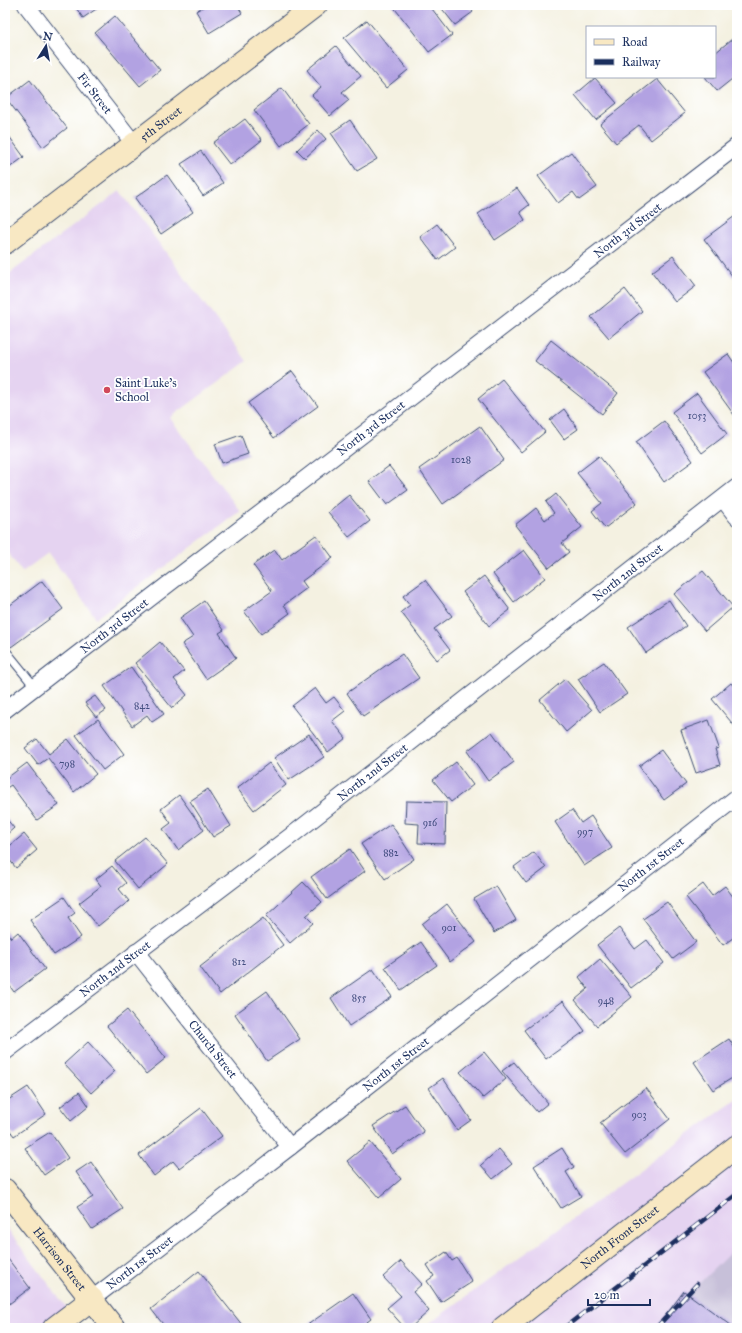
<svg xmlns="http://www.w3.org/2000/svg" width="742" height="1333" font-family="'IM FELL Great Primer',serif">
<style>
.built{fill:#e5d3f1}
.industrial{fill:#c7c0d9}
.building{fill:#b2a2e2}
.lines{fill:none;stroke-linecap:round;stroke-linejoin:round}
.lane-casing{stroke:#3c4c72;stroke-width:10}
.street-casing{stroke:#3c4c72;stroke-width:18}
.secondary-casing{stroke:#3c4c72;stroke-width:24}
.lane{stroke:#fff;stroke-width:8}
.street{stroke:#fff;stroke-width:16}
.secondary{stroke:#f8e8c3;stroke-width:22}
.rail-casing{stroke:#1b2f5e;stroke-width:4.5}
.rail{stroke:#fff;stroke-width:3;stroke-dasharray:9;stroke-linecap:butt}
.poi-dot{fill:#d1495b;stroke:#fff;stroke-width:1.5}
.labels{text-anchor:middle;stroke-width:3.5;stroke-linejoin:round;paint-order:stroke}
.number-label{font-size:10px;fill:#414c7f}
.street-label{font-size:12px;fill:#1b2f5e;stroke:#fff}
.poi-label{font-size:12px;fill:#1b2f5e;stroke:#fff;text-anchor:start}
</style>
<rect width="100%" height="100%" fill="#fff"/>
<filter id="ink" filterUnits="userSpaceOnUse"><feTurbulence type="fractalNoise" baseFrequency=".025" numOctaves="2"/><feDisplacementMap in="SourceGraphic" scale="8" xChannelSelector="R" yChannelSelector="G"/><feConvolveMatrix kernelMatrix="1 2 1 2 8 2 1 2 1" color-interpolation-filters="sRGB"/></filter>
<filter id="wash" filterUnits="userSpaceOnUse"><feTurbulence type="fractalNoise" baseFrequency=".012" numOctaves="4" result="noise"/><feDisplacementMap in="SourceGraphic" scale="16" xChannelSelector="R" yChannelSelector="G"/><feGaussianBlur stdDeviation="0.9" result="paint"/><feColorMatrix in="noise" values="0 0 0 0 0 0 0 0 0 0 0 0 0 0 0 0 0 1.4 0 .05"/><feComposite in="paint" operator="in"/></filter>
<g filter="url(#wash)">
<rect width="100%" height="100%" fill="#f4f1e1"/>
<!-- built -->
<g class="built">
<polygon points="120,191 247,361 170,418 240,511 96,618 48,553 22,572 5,549 5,277"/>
<polygon points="737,1099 737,1328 423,1328"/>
<polygon points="5,1226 82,1328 5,1328"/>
</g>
<!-- industrial -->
<polygon class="industrial" points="737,1246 737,1328 654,1328"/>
<g id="blocks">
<!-- building -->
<g class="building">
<polygon points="74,5 102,5 83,18"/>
<polygon points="206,5 237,5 242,13 209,33 196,11"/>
<polygon points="392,5 429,5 452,35 429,52"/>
<polygon points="439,5 468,5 473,12 455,25"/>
<polygon points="115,16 160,70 140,86 95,33"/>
<polygon points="367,20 408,70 386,88 344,38"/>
<polygon points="737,35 737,75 717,91 705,77 715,77 715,53"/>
<polygon points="336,46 361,76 342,92 349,100 330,116 312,95 321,87 307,70"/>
<polygon points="595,78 617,103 596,120 575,95"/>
<polygon points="657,79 685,113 651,140 639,125 616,143 600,124"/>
<polygon points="30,80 67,128 43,147 6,98"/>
<polygon points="282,88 309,124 281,146 254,110"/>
<polygon points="245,119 262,140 230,165 213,143"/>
<polygon points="350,120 377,159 357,171 331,133"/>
<polygon points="318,130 326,139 305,158 297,150"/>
<polygon points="6,132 24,157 5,171 5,133"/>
<polygon points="201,151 223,183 203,196 181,164"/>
<polygon points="571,152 597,187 579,200 573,192 558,203 538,176"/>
<polygon points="167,175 193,212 161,234 135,198"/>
<polygon points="517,188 529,205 520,212 525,220 495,240 478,214"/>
<polygon points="735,216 737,218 737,274 733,277 704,239"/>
<polygon points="437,224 455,247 438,260 420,237"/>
<polygon points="673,256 696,286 675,302 652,272"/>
<polygon points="625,289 642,311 609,338 591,317"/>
<polygon points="551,340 618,393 602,414 535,361"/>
<polygon points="728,354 737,367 737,419 703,372"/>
<polygon points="292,371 318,406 274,438 248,403"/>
<polygon points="502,379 545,432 521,452 478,399"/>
<polygon points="697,393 727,434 702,453 672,412"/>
<polygon points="564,409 578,429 564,439 550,420"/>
<polygon points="664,421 693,461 664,482 636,442"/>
<polygon points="480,426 504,460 443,504 419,469"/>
<polygon points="241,435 248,454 222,463 215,444"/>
<polygon points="599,456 637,503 605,528 592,511 602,503 577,473"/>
<polygon points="389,466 408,490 387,505 369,481"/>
<polygon points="556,494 582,527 562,543 569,552 549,568 515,525 536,508 545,520 554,513 546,502"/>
<polygon points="349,495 370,521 349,537 328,512"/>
<polygon points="316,535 333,558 302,581 307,588 284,605 290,613 261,634 244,611 272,591 253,565 275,550 282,560"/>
<polygon points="524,550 545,578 514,602 493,574"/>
<polygon points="703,571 733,607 705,631 674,594"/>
<polygon points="484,576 510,610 489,626 463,592"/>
<polygon points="425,580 452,616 434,629 450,650 437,660 401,612 410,605 403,596"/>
<polygon points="42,581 63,609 11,647 5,640 5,609"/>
<polygon points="669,600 686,626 646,653 628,627"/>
<polygon points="204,601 224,630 219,633 236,658 206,679 182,644 193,637 180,618"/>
<polygon points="160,642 184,671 174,679 187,695 172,708 135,663"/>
<polygon points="402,654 419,678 363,716 347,693"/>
<polygon points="604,662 627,694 600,712 578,679"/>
<polygon points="131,667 164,714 152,722 147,715 132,726 104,686"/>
<polygon points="565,679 592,710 566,732 540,700"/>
<polygon points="731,683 735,688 737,686 737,729 712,699"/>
<polygon points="315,688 326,703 334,697 345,711 332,721 346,738 328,752 292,706"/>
<polygon points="95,696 106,710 96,717 85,703"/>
<polygon points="98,719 124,754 103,770 76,735"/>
<polygon points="709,720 719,748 715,749 720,765 696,773 681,730"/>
<polygon points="492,732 514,762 488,781 467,751"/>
<polygon points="309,734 324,757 289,780 274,758"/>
<polygon points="37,739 49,754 68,739 96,774 74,792 48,758 38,765 25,748"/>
<polygon points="661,750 686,784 664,800 639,766"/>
<polygon points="456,762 473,785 451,802 433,780"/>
<polygon points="27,763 59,805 37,820 11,785 5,789 5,775 7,778"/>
<polygon points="269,763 286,785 254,810 237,788"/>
<polygon points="208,789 231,826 213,837 190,801"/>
<polygon points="179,795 204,830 178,850 163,829 171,823 161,809"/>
<polygon points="406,801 446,802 445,844 418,843 419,824 405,823"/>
<polygon points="572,810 581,823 591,816 612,848 584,866 555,822"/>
<polygon points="5,817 14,828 5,836"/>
<polygon points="391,824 414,859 385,879 361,844"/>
<polygon points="24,834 37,850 16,868 5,854 5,850"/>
<polygon points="145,837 168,864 138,889 115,861"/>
<polygon points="350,849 365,871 327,899 311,877"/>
<polygon points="534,852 546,868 526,883 514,867"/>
<polygon points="112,866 126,883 119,889 129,901 98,926 79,903 101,886 96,879"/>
<polygon points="303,882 322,902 306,916 313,923 290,943 266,916"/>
<polygon points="703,884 712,896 725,886 737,902 737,935 723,945 686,897"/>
<polygon points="496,886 516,920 494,933 474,899"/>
<polygon points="64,897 75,913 68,918 81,937 54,955 30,920"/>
<polygon points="667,902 696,942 673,959 643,919"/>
<polygon points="447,904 476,942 450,962 422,924"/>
<polygon points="263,918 283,945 220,994 200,967"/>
<polygon points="619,928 635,949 647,940 664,963 631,988 597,945"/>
<polygon points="5,930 11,938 18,932 45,969 14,992 5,979"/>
<polygon points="421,942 437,965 401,990 385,967"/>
<polygon points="600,959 632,997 597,1026 575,1000 588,989 579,977"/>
<polygon points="373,969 392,997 349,1026 331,998"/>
<polygon points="267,991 300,1039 267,1061 235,1014"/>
<polygon points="563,1001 585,1031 546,1059 524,1030"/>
<polygon points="127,1010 166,1058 146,1074 107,1026"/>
<polygon points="729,1039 737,1052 737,1075 713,1090 694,1062"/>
<polygon points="88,1042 115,1071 91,1093 64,1064"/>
<polygon points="484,1052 506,1079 483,1098 460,1072"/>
<polygon points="514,1062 548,1103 537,1112 502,1071"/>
<polygon points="443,1078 471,1120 457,1130 429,1088"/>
<polygon points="28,1087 46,1114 14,1136 5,1124 5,1102"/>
<polygon points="646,1088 670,1119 625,1154 600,1123"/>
<polygon points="79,1092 89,1106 71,1121 60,1107"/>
<polygon points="405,1105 424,1132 392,1154 373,1126"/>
<polygon points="201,1108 222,1136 179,1168 173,1161 154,1176 139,1155"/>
<polygon points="50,1132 68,1158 44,1175 25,1148"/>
<polygon points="370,1142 401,1179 379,1198 347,1161"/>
<polygon points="562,1148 574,1167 566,1172 581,1196 561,1208 534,1166"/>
<polygon points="499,1149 512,1164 493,1179 481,1165"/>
<polygon points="91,1162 123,1209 92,1229 77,1207 93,1197 76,1172"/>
<polygon points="446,1252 452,1261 457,1258 472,1282 441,1302 427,1281 434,1276 427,1265"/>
<polygon points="5,1255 30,1288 5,1307"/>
<polygon points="401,1261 422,1284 413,1292 429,1311 410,1328 405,1328 387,1308 401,1296 383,1277"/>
<polygon points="199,1271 243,1326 241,1328 166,1328 151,1309"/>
<polygon points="684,1291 735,1328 656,1328"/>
<polygon points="353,1293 371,1319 359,1328 303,1328"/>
</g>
</g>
</g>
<g filter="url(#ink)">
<use href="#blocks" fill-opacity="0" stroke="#3c4c72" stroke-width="1"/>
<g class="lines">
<defs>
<polyline id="lane" points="5,650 35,687"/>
<g id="street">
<path id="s1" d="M 26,5 L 135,145"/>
<polyline points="723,499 737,517"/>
<path id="s2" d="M 5,710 L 737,146"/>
<path id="s3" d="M 136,952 L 290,1147"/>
<path id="s4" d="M 5,1052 L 296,832 L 737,487"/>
<path id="s5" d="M 92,1299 L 290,1147 L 737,797"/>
</g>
<g id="secondary">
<path id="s6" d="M 5,243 L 316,5"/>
<path id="s7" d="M 5,1190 L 114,1328"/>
<polyline points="54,1328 92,1299"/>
<path id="s8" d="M 503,1328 L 737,1146"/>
</g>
</defs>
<!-- lane casing -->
<use href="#lane" class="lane-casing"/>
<!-- street casing -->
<use href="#street" class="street-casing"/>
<!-- secondary casing -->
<use href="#secondary" class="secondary-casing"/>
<!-- lane -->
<use href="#lane" class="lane"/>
<!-- street -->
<use href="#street" class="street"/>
<!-- secondary -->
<use href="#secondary" class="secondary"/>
<defs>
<g id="rail">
<polyline points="564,1328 737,1194"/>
<polyline points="656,1328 697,1284"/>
</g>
</defs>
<!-- rail casing -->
<use href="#rail" class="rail-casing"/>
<!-- rail -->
<use href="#rail" class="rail"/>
</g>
</g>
<!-- markers -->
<circle class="poi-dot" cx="107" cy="390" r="4"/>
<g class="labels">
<!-- number labels -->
<g class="number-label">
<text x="697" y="419">1053</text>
<text x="461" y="463">1028</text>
<text x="142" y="709">842</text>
<text x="67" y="767">798</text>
<text x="430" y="826">916</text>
<text x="585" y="835">997</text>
<text x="391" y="856">882</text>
<text x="449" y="931">901</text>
<text x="239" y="965">812</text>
<text x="359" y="1001">855</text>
<text x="606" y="1004">948</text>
<text x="639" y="1118">903</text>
</g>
<!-- street labels -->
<g class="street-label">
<text dy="4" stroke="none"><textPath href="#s1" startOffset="112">Fir Street</textPath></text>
<text dy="4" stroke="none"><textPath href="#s6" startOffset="196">5th Street</textPath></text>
<text dy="4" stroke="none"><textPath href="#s2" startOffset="786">North 3rd Street</textPath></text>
<text dy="4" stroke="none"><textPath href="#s2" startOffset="462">North 3rd Street</textPath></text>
<text dy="4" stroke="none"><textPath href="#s4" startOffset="786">North 2nd Street</textPath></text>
<text dy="4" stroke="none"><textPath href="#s2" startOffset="138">North 3rd Street</textPath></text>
<text dy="4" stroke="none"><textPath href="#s4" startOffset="462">North 2nd Street</textPath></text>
<text dy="4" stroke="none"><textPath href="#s5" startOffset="708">North 1st Street</textPath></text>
<text dy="4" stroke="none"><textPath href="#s4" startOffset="138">North 2nd Street</textPath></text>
<text dy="4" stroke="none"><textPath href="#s3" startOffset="124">Church Street</textPath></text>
<text dy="4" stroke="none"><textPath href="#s5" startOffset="384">North 1st Street</textPath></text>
<text dy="4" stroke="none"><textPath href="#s8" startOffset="148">North Front Street</textPath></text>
<text dy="4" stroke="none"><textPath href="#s7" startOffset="88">Harrison Street</textPath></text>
<text dy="4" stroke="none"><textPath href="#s5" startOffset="60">North 1st Street</textPath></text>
</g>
<!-- poi labels -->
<g class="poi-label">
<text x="115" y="387">Saint Luke's<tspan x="115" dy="14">School</tspan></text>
</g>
</g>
<!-- margin -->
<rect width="742" height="1333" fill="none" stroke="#fff" stroke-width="20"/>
<!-- legend -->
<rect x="586" y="26" width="130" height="52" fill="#ffffff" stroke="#a4acbf"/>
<rect x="594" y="39" width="20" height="6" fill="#f8e8c3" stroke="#a4acbf"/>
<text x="622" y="46" font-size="12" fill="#1b2f5e">Road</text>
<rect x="594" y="59" width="20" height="6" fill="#1b2f5e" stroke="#a4acbf"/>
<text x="622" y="66" font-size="12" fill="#1b2f5e">Railway</text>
<!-- north arrow -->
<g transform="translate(46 46) rotate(11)" stroke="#ffffff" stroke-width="3" paint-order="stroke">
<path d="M0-3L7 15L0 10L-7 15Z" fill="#1b2f5e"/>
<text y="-6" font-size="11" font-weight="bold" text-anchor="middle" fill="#1b2f5e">N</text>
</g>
<!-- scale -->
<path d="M588 1299v6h62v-6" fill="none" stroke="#1b2f5e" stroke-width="2"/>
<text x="594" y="1299" font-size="12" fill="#1b2f5e" stroke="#ffffff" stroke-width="3" paint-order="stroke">20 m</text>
</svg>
